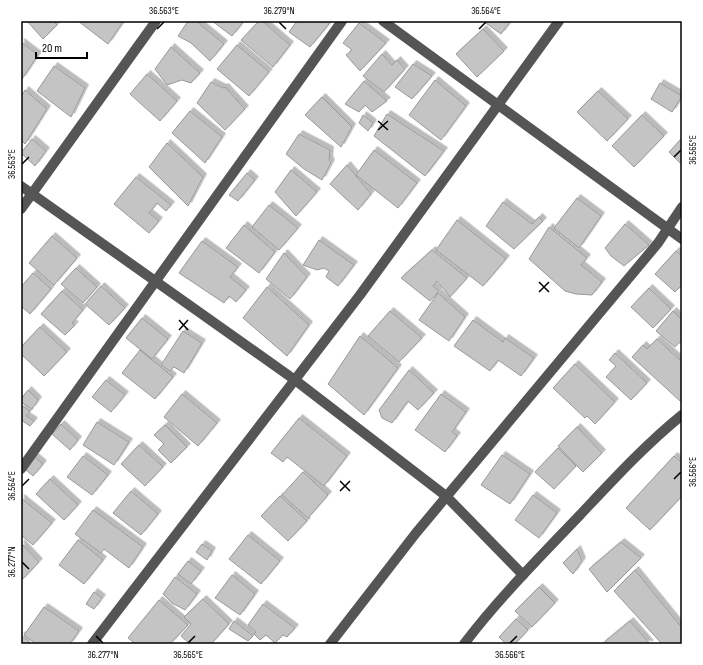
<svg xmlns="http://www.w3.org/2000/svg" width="703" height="665" font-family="'Sofia Sans Condensed',sans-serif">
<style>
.building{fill:#c4c4c4;stroke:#999;filter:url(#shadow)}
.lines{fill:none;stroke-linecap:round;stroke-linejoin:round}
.minor{stroke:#555;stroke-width:10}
.ticks{fill:none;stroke:#000;stroke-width:1.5}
.neatline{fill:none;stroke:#000;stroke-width:1.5}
.ticks-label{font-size:10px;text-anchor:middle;fill:#000}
</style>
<defs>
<filter id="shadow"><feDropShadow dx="3.5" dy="-3.5" stdDeviation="0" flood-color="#0004"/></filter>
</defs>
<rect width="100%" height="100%" fill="#fff"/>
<!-- building -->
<g class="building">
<polygon points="27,21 53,21 57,25 43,39"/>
<polygon points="78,21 121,21 123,22 108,44"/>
<polygon points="188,21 196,21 224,44 210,61 191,43 178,36"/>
<polygon points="212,21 244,21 232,36"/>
<polygon points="259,21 262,21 290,45 273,67 241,40"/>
<polygon points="297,21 326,21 329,24 310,47 289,32"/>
<polygon points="483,21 511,21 501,34"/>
<polygon points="359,23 386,43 360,71 346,55 352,50 343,43"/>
<polygon points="483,29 504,51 477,77 456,54"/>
<polygon points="21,42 38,55 22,79 21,79"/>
<polygon points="237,45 269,72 249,96 217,69"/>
<polygon points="171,47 200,73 191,83 182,80 167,85 155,69"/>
<polygon points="382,54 392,65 397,60 405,69 384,92 363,76"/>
<polygon points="413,64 432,76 412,99 395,87"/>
<polygon points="54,66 85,88 71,117 37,91"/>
<polygon points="147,74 177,101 160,121 130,94"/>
<polygon points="435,80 466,106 441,140 409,115"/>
<polygon points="364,81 387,101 372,112 365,105 359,112 345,104"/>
<polygon points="211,82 223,88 225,87 245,109 225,130 197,103"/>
<polygon points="660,83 682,96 672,112 651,99"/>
<polygon points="25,90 47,109 25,144 21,140 21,97"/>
<polygon points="598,91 628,119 607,141 577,112"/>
<polygon points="322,97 352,127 341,147 305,115"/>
<polygon points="190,111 222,137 205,163 172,133"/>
<polygon points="387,114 444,151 425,176 374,136"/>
<polygon points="363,115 373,123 368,131 359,123"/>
<polygon points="642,115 664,136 634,167 612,146"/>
<polygon points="299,134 330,150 329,159 331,163 322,180 304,169 286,154"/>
<polygon points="682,138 682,165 669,152"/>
<polygon points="32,139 46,151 35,166 21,153"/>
<polygon points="167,143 203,177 188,206 149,167"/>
<polygon points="374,150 417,183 398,208 356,175"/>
<polygon points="347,165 371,194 358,210 330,184"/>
<polygon points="291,170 317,192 296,216 275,192"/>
<polygon points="247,173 255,180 238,201 229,195"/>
<polygon points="136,177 171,205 166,211 157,203 149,213 159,221 149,233 114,204"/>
<polygon points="577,198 601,216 579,248 554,228"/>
<polygon points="503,202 532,224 539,217 543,221 514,249 486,226"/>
<polygon points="269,205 298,228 279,250 252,227"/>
<polygon points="457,220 506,259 483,286 436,250"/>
<polygon points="625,224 649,245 624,266 611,256 605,248"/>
<polygon points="244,225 275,252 259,273 226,248"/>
<polygon points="549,227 587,258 581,265 602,282 592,295 576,294 565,291 529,259"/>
<polygon points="52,236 77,258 54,285 29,263"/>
<polygon points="319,240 354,265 338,286 326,277 329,271 324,268 317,270 303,265"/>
<polygon points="202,241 238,267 230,277 246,290 236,302 229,296 224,303 179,273"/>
<polygon points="432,250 467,278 450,297 437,281 433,286 439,291 430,301 401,278"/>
<polygon points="676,251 682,256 682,285 675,292 655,274"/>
<polygon points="284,253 307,277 290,299 266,279"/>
<polygon points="76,268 97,287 83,303 61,284"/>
<polygon points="33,273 51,289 30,314 21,306 21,287"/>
<polygon points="101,286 125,308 109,325 85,304"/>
<polygon points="267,287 309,325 287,356 243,318"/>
<polygon points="649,288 671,309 653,328 631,307"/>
<polygon points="62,291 83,310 72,323 75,325 65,335 41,314"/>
<polygon points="438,293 465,317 449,341 419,320"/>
<polygon points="390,311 422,338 399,362 368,336"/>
<polygon points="673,311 682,320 682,340 675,347 656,331"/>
<polygon points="142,318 168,339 152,359 126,338"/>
<polygon points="473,320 503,342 505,338 534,358 521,376 498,360 490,371 454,346"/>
<polygon points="40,327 67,352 44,376 21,354 21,347"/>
<polygon points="183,331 202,343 184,373 174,367 170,371 161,365"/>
<polygon points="360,336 398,368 364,415 328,384"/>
<polygon points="657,339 682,362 682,399 680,401 632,357 643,345 647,349"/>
<polygon points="140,350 173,377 155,399 122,373"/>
<polygon points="615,353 647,383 631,400 606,377 616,366 609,360"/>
<polygon points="575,364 615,402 595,424 587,416 585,418 553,388"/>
<polygon points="409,370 434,393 418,410 408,401 392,423 382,418 379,410"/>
<polygon points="106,380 125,395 111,412 92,397"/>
<polygon points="28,390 38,400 32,409 21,402 21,399"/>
<polygon points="182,394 217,423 198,446 164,417"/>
<polygon points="441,394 466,412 452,432 457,436 445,452 415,430"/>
<polygon points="21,405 30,411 26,416 34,421 30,426 21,420"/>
<polygon points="299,418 347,456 324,486 287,457 283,462 271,453"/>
<polygon points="97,422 129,442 114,465 83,445"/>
<polygon points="61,424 78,440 70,450 52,434"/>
<polygon points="165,425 187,447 171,463 158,450 164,444 154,435"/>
<polygon points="577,427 602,453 583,472 558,446"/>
<polygon points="139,445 163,467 145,486 121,464"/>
<polygon points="558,448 576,466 554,489 535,472"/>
<polygon points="502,455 530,474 510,504 481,485"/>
<polygon points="83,456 108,475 92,495 67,477"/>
<polygon points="674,456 682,463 682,496 650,530 626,508"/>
<polygon points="35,457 43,464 33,476 25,469"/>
<polygon points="303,472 328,495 308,518 282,495"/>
<polygon points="50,479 78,505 64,520 36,494"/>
<polygon points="131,491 158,514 141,535 113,513"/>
<polygon points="533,495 557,513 539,538 515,520"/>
<polygon points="280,496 307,521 288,541 261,516"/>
<polygon points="21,498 52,523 33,545 21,535"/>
<polygon points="93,510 143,547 129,568 104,549 101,553 75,534"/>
<polygon points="248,535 280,561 261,584 229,559"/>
<polygon points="78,540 103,560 84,584 59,565"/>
<polygon points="621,542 641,558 607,592 589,569"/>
<polygon points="21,543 39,562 21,581"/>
<polygon points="202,544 212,551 207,560 196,552"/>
<polygon points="577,549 582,561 573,574 563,563"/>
<polygon points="188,561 201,571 191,584 178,574"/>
<polygon points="635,570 682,628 682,641 679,644 662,644 614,591"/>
<polygon points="232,575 255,594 240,615 215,598"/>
<polygon points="175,577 197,594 185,610 172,603 163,594"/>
<polygon points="539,587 555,603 532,627 515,611"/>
<polygon points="94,592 102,598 94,609 86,604"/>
<polygon points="203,599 229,624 211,644 190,644 181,636 191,624 184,617"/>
<polygon points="159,600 188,625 170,644 136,644 128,638"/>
<polygon points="263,604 295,628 287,637 283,635 275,643 266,635 260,640 254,634 256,632 248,625"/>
<polygon points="44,607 79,631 70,644 36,644 24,635"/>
<polygon points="516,619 528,630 515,644 506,644 499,637"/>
<polygon points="234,621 253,636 248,641 229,629"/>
<polygon points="630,621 650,644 602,644"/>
<polygon points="21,635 32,644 21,644"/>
</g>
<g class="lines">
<!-- minor -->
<g class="minor">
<polyline points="383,21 682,239"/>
<polyline points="21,186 295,380 446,496 523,575"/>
<polyline points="21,209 156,21"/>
<polyline points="21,469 342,21"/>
<polyline points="92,644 360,295 559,21"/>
<polyline points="330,644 416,533 658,243 682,207"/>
<path d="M 464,644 C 499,598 540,557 580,515 C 613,480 645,445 682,415"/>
</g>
</g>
<!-- ticks -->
<path class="ticks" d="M 279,22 L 286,29M 157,29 L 164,22M 479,29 L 486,22M 378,121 L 388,130M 378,130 L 388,121M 674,157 L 681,150M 22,164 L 29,157M 539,282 L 549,292M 539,292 L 549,282M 179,320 L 188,330M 179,330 L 188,320M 674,479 L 681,472M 340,481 L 350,491M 22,486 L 29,479M 340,491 L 350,481M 22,562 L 29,569M 96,636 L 103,643M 188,643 L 195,636M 510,643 L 517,636"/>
<!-- border -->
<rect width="703" height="665" fill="none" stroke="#ffffff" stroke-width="44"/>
<!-- scale -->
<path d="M36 52v6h51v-6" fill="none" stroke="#000000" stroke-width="2"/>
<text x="42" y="52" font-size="12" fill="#000000" stroke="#ffffff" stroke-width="3" paint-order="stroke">20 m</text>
<rect x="22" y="22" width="659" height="621" class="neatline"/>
<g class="ticks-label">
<text x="164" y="14">36.563°E</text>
<text x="279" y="14">36.279°N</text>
<text x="486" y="14">36.564°E</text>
<text transform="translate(692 150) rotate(-90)" y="4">36.565°E</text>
<text transform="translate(11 164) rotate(-90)" y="4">36.563°E</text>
<text transform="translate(692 472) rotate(-90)" y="4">36.566°E</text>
<text transform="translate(11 486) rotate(-90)" y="4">36.564°E</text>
<text transform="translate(11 562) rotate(-90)" y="4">36.277°N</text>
<text x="103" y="658">36.277°N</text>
<text x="188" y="658">36.565°E</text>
<text x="510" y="658">36.566°E</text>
</g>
</svg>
